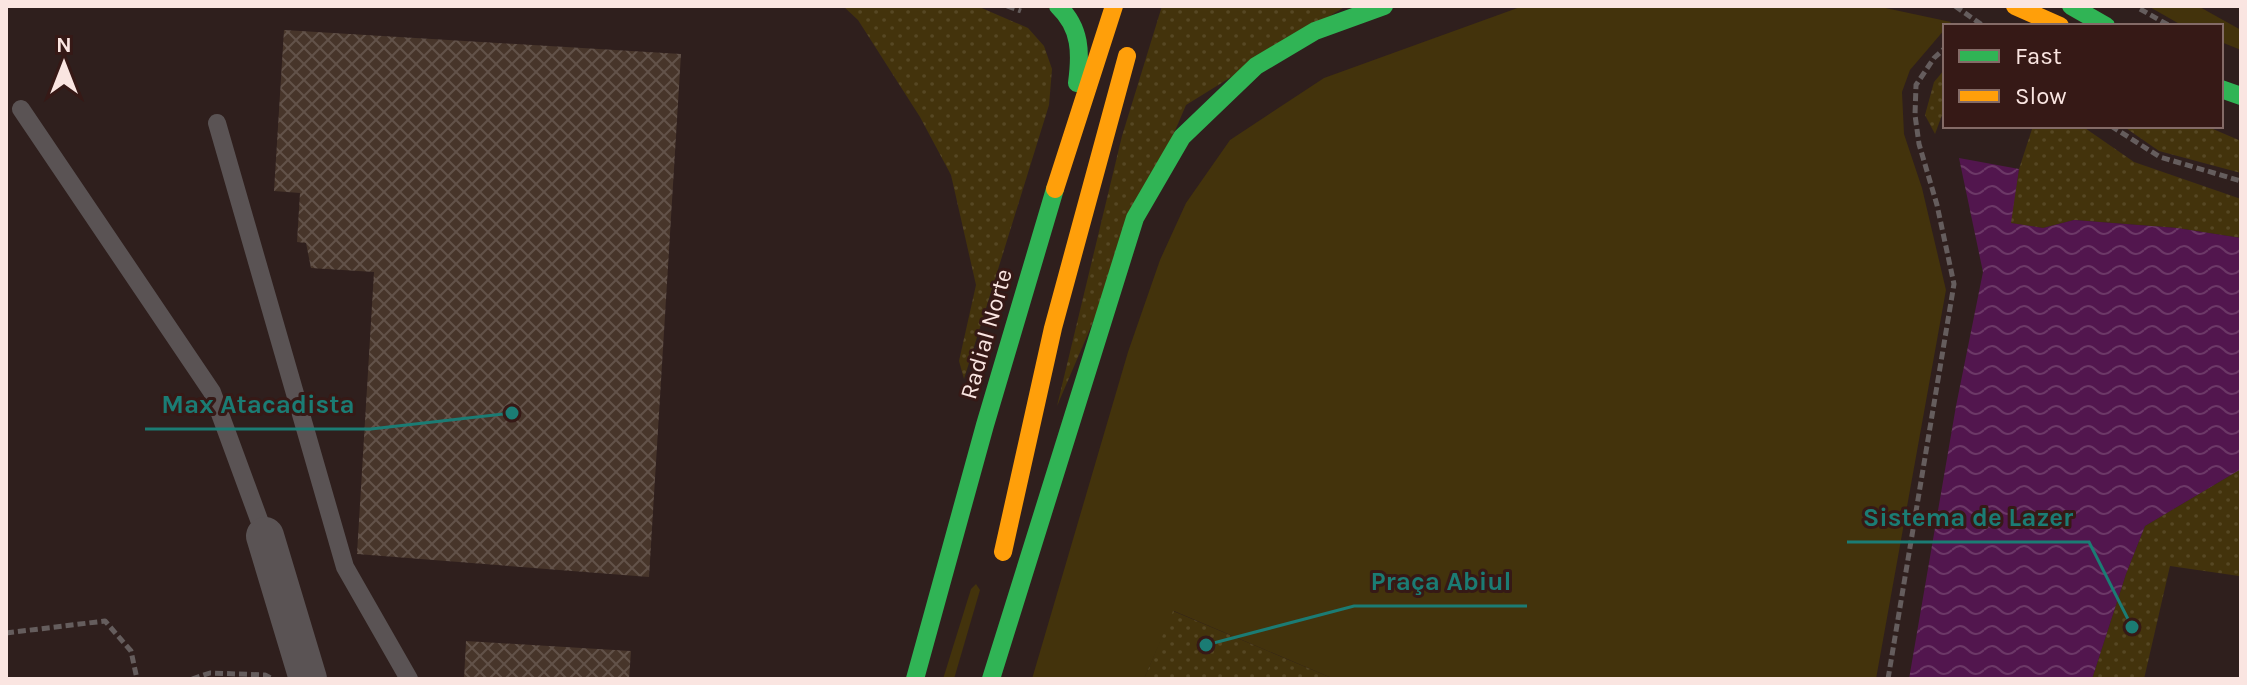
<svg xmlns="http://www.w3.org/2000/svg" width="2247" height="685" font-family="Karla,sans-serif">
<style>
.grass{fill:#43330c}
.park{fill:url(#park-dots)}
.water{fill:url(#water-waves)}
.building{fill:url(#building-cross-hatch)}
.lines{fill:none;stroke-linecap:round;stroke-linejoin:round}
.path{stroke:#655d5d;stroke-width:5;stroke-dasharray:8 4;stroke-linecap:butt}
.lane{stroke:#5a5354;stroke-width:18}
.street{stroke:#5a5354;stroke-width:38}
.fast{stroke:#30b455;stroke-width:18}
.slow{stroke:#ff9f0a;stroke-width:18}
.labels{text-anchor:middle;stroke-width:6;stroke-linejoin:round;paint-order:stroke}
.street-label{font-size:24px;fill:#fae5e1;stroke:#361916}
.leader{fill:none;stroke:#1b7c74;stroke-width:3}
.callout-dot{fill:#1b7c74;stroke:#361916;stroke-width:3}
.callout-label{font-size:26px;text-anchor:middle;font-weight:bold;fill:#1b7c74;stroke:#361916;stroke-width:6;stroke-linejoin:round;paint-order:stroke}
</style>
<defs>
<pattern id="park-dots" width="8" height="8" patternUnits="userSpaceOnUse" patternTransform="scale(2)"><rect width="8" height="8" fill="#43330c"/><path d="M2 2h.1M6 6h.1" fill="none" stroke="#564723" stroke-width="1.8" stroke-linecap="round"/></pattern>
<pattern id="water-waves" width="16" height="10" patternUnits="userSpaceOnUse" patternTransform="scale(2)"><rect width="16" height="10" fill="#52164e"/><path d="M0 5q4-4 8 0t8 0" fill="none" stroke="#6c3867"/></pattern>
<pattern id="building-cross-hatch" width="8" height="8" patternUnits="userSpaceOnUse" patternTransform="scale(2)"><rect width="8" height="8" fill="#47352a"/><path d="M0 0l8 8M0 8l8-8" fill="none" stroke="#625249"/></pattern>
</defs>
<rect width="100%" height="100%" fill="#2f1f1d"/>
<!-- grass -->
<g class="grass">
<polygon points="1523,6 1876,6 1951,22 1910,70 1902,92 1904,134 1922,188 1946,290 1876,679 1334,679 1174,611 1144,679 1032,679 1128,352 1160,260 1186,203 1230,140 1324,78"/>
<polygon points="2148,6 2198,6 2241,30 2241,50 2221,42 2221,26 2183,26"/>
<polygon points="976,584 980,590 954,679 943,679 971,589"/>
</g>
<!-- park -->
<g class="park">
<polygon points="843,6 977,6 1028,28 1044,46 1052,69 1049,105 964,379 959,361 976,285 951,175 920,117 858,20"/>
<polygon points="1162,6 1346,6 1186,105 1057,406 1122,136"/>
<polygon points="1945,69 1945,107 1935,134 1925,115 1934,82"/>
<polygon points="2033,126 2082,126 2134,162 2241,199 2241,238 2177,228 2074,220 2043,228 2010,223 2019,169"/>
<polygon points="2123,126 2206,126 2241,141 2241,173 2159,151"/>
<polygon points="2241,469 2239,576 2170,566 2144,679 2092,679 2126,574 2145,526"/>
<polygon points="1173,611 1334,679 1144,679"/>
</g>
<!-- water -->
<polygon class="water" points="1959,158 2019,169 2011,223 2043,228 2074,220 2177,228 2241,238 2241,469 2145,526 2126,574 2092,679 1909,679 1956,406 1983,272"/>
<!-- building -->
<g class="building">
<polygon points="284,30 681,54 649,577 357,554 374,272 311,268 306,243 297,242 300,193 274,191"/>
<polygon points="466,641 631,651 629,679 464,679"/>
</g>
<g class="lines">
<!-- path -->
<g class="path">
<polyline points="1007,6 1021,11"/>
<polyline points="1955,6 1982,25"/>
<polyline points="2140,9 2170,26"/>
<polyline points="2111,126 2160,157 2241,181"/>
<polyline points="6,633 105,621 131,651 137,679"/>
<polyline points="192,679 210,673 265,675 271,678"/>
<polyline points="1888,679 1954,284 1937,205 1919,144 1915,115 1916,85 1934,58 1945,48"/>
</g>
<!-- lane -->
<g class="lane">
<polyline points="21,109 212,392 265,536"/>
<polyline points="217,123 345,567 409,679"/>
</g>
<!-- street -->
<polyline class="street" points="265,536 308,679"/>
<!-- fast -->
<g class="fast">
<path d="M 1058,6 C 1081,28 1081,53 1077,83"/>
<polyline points="2071,6 2106,26"/>
<polyline points="2221,89 2241,96"/>
<polyline points="915,679 985,425 1055,189"/>
<polyline points="991,679 1135,218 1182,137 1256,66 1315,31 1384,6"/>
</g>
<!-- slow -->
<g class="slow">
<polyline points="2015,6 2060,26"/>
<polyline points="1055,189 1114,6"/>
<polyline points="1003,552 1053,328 1127,56"/>
</g>
</g>
<g class="labels">
<!-- street labels -->
<g class="street-label">
<text transform="translate(986 334) rotate(-74)" y="8">Radial Norte</text>
</g>
</g>
<!-- callouts -->
<path class="leader" d="M512 413L371 429H145M2132 627L2089 542H1847M1206 645L1354 606H1527"/>
<g class="callout-dot">
<circle cx="512" cy="413" r="8"/>
<circle cx="2132" cy="627" r="8"/>
<circle cx="1206" cy="645" r="8"/>
</g>
<g class="callout-label">
<text x="258" y="413">Max Atacadista</text>
<text x="1968" y="526">Sistema de Lazer</text>
<text x="1441" y="590">Praça Abiul</text>
</g>
<!-- border -->
<rect width="2247" height="685" fill="none" stroke="#fae5e1" stroke-width="16"/>
<!-- legend -->
<rect x="1943" y="24" width="280" height="104" fill="#361916" stroke="#846b67" stroke-width="2"/>
<rect x="1959" y="50" width="40" height="12" fill="#30b455" stroke="#846b67" stroke-width="2"/>
<text x="2015" y="64" font-size="24" fill="#fae5e1">Fast</text>
<rect x="1959" y="90" width="40" height="12" fill="#ff9f0a" stroke="#846b67" stroke-width="2"/>
<text x="2015" y="104" font-size="24" fill="#fae5e1">Slow</text>
<!-- north arrow -->
<g transform="translate(64 64)" stroke="#361916" stroke-width="6" paint-order="stroke">
<path d="M0-6L14 30L0 20L-14 30Z" fill="#fae5e1"/>
<text y="-12" font-size="22" font-weight="bold" text-anchor="middle" fill="#fae5e1">N</text>
</g>
</svg>
